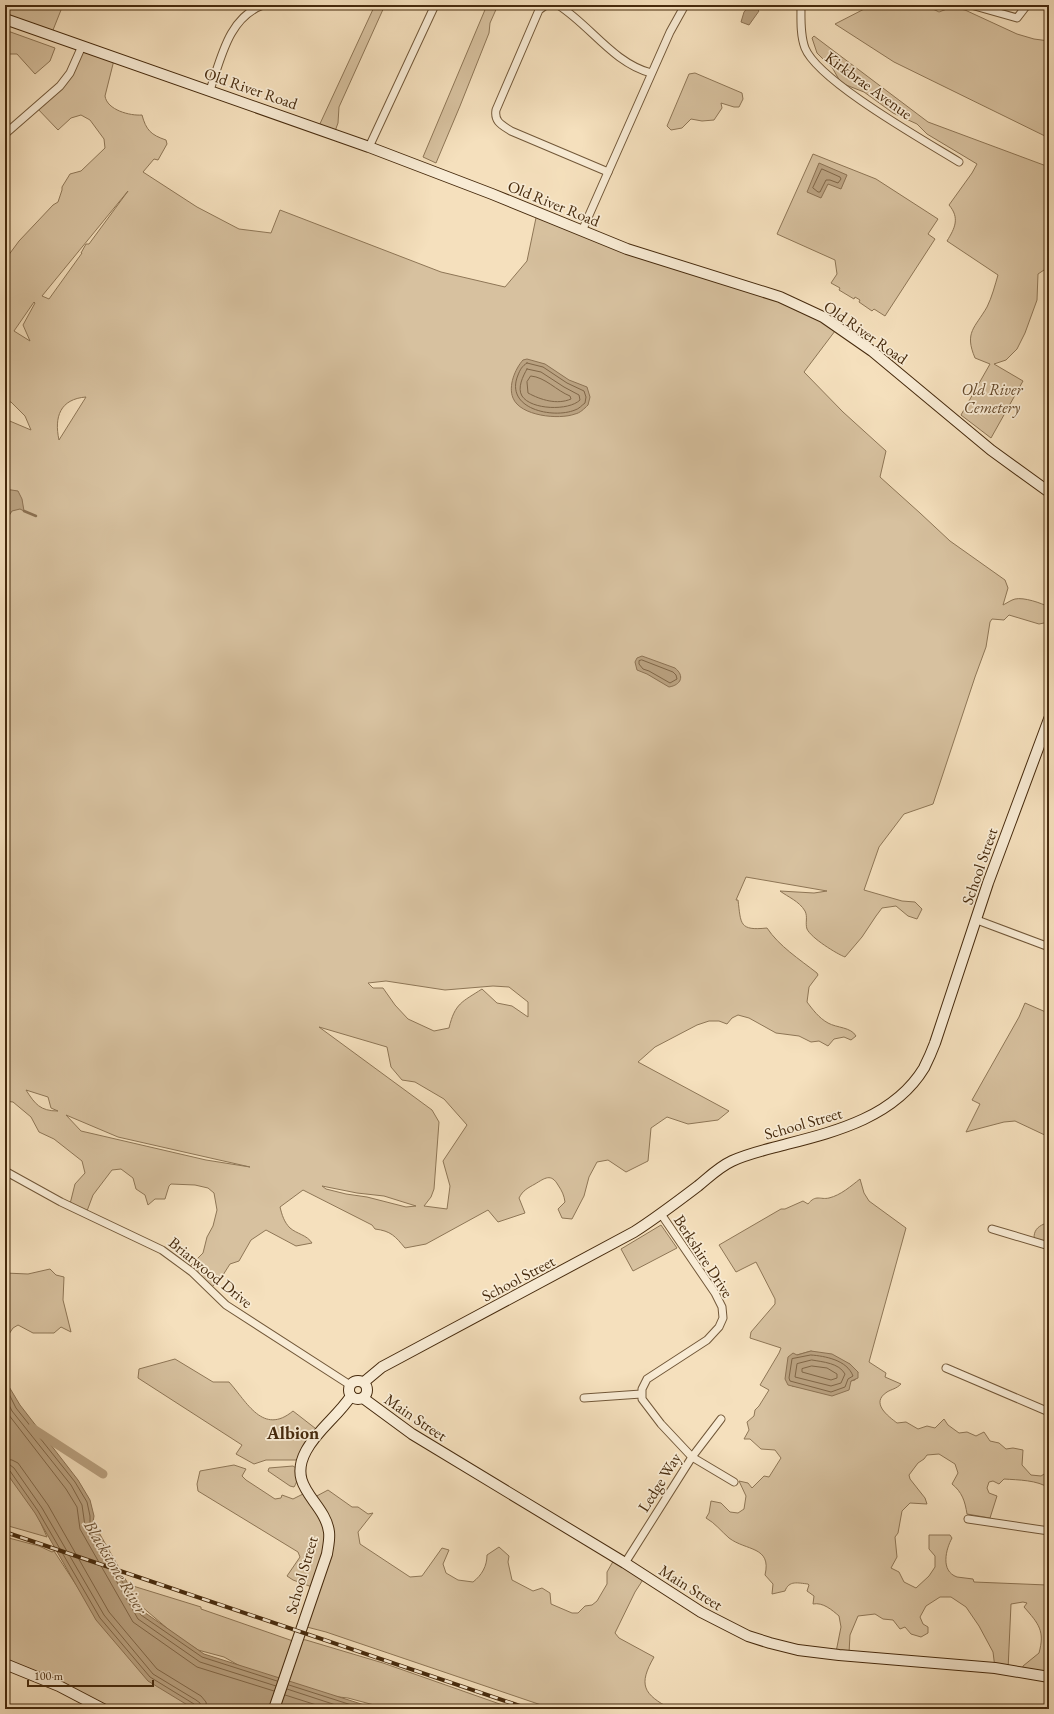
<svg xmlns="http://www.w3.org/2000/svg" width="1054" height="1714" font-family="'EB Garamond',serif">
<style>
.green{fill:#d7c19f;stroke:#8e7656;fill-rule:evenodd}
.water{fill:#baa281;stroke:#8c7253}
.lines{fill:none;stroke-linecap:round;stroke-linejoin:round}
.shore{stroke:#806647;stroke-width:1}
.stream{stroke:#8c7253;stroke-width:2.5}
.canal{stroke:#baa281;stroke-width:9}
.street-casing{stroke:#725839;stroke-width:9}
.secondary-casing{stroke:#462a0d;stroke-width:12}
.street{stroke:#f8ebd4;stroke-width:7}
.secondary{stroke:#f8ebd4;stroke-width:10}
.rail-casing{stroke:#462a0d;stroke-width:4}
.rail{stroke:#f8ebd4;stroke-width:2.5;stroke-dasharray:8;stroke-linecap:butt}
.labels{text-anchor:middle;stroke-width:3.5;stroke-linejoin:round;paint-order:stroke}
.street-label{font-size:16px;fill:#462a0d;stroke:#f8ebd4}
.park-label{font-size:16px;font-style:italic;fill:#63482a;stroke:#f8ebd4}
.water-label{font-size:17px;font-style:italic;fill:#694e30;stroke:#f8ebd4}
.quarter-label{font-size:18px;font-weight:bold;fill:#462a0d;stroke:#f8ebd4}
</style>
<rect width="100%" height="100%" fill="#f5e0bd"/>
<filter id="stains"><feTurbulence type="fractalNoise" baseFrequency=".005" numOctaves="4"/><feColorMatrix values="0 0 0 0 .2 0 0 0 0 .09 0 0 0 0 .02 0 0 0 .5 -.17"/></filter>
<radialGradient id="worn" r=".72"><stop offset=".6" stop-color="#630" stop-opacity="0"/><stop offset="1" stop-color="#630" stop-opacity=".3"/></radialGradient>
<!-- green -->
<g class="green">
<polygon points="5,5 63,5 51,35 14,22 5,12"/>
<polygon points="375,5 385,5 339,107 338,123 334,134 318,128"/>
<polygon points="487,5 498,5 490,23 489,33 460,106 436,163 423,157"/>
<polygon points="872,5 925,5 939,12 952,7 965,10 1017,34 1034,39 1049,41 1049,138 894,62 835,24"/>
<polygon points="5,30 55,48 50,61 35,74 17,54 5,54"/>
<path d="M 814,36 L 928,122 L 1049,167 L 1049,270 L 1044,270 L 1038,274 L 1037,300 L 1025,333 L 1017,349 L 1006,360 L 994,364 L 1023,381 L 991,438 L 961,415 L 990,364 L 975,358 C 964,332 975,328 987,307 C 992,297 995,285 998,275 L 947,241 C 955,228 960,218 949,205 L 972,173 L 977,164 L 927,134 L 917,124 L 893,113 L 864,92 L 841,83 L 833,69 L 817,53 L 812,38 Z"/>
<path d="M 80,45 L 115,56 L 105,96 C 107,110 130,116 142,115 C 146,130 151,135 166,140 L 167,144 L 158,160 L 154,159 L 143,172 L 197,207 L 239,229 L 271,233 L 280,210 L 441,272 L 505,287 L 527,261 L 537,213 L 741,284 L 838,327 L 804,372 L 843,412 L 886,451 L 880,477 L 920,513 L 950,541 L 1005,580 L 1008,588 L 1003,605 C 1007,603 1011,600 1015,599 C 1024,597 1041,603 1049,607 L 1049,622 L 1039,624 L 1009,615 L 1004,620 L 992,619 L 990,622 L 986,647 L 975,677 L 933,804 L 904,814 L 879,847 L 864,890 L 902,901 L 915,902 L 922,909 L 917,919 L 908,916 L 896,906 L 882,908 L 876,916 L 862,937 L 845,957 C 837,954 811,938 807,929 C 805,923 808,917 805,911 C 799,901 788,897 780,891 L 814,893 L 827,891 L 746,877 L 736,900 L 738,900 C 741,924 739,931 767,928 C 779,946 799,959 817,973 L 818,975 L 809,987 L 807,1002 C 813,1010 819,1018 828,1023 C 837,1028 851,1027 856,1036 L 851,1040 L 844,1037 L 834,1039 L 828,1046 L 819,1041 L 811,1042 L 799,1036 L 776,1033 L 749,1018 L 738,1015 L 732,1018 L 727,1024 L 719,1021 L 709,1021 L 697,1025 L 655,1047 L 638,1062 L 729,1111 L 718,1120 L 688,1124 L 667,1117 L 651,1128 L 648,1161 L 626,1172 L 608,1160 L 597,1162 L 589,1177 L 584,1196 L 572,1219 L 562,1218 L 558,1209 L 565,1202 C 564,1195 562,1191 558,1185 C 551,1173 545,1178 535,1184 C 528,1188 523,1190 519,1198 L 525,1213 L 498,1222 L 488,1210 L 426,1244 L 405,1248 C 395,1236 391,1231 375,1229 L 372,1225 L 303,1190 L 280,1207 C 282,1215 284,1222 290,1228 C 297,1234 307,1235 312,1243 L 296,1246 L 266,1230 L 251,1240 L 239,1261 L 230,1264 L 223,1275 L 211,1288 L 189,1267 L 203,1253 L 207,1237 L 213,1226 L 217,1210 L 214,1193 L 208,1188 L 195,1185 L 171,1184 L 169,1186 L 165,1199 L 155,1199 L 148,1205 L 145,1195 L 136,1189 L 133,1178 L 121,1169 L 112,1170 L 93,1195 L 87,1211 L 70,1204 L 75,1184 L 85,1173 L 82,1161 L 54,1139 L 39,1132 L 31,1117 L 13,1102 L 5,1101 L 5,419 L 31,430 L 25,416 L 11,402 L 5,401 L 5,260 L 19,241 L 53,205 L 58,202 L 62,190 L 62,187 L 70,174 L 81,171 L 105,148 L 104,139 L 90,120 L 81,115 L 71,118 L 58,130 L 36,107 L 63,81 ZM 128,191 L 89,244 L 86,244 L 81,253 L 82,253 L 49,299 L 42,296 ZM 34,302 L 35,303 L 23,325 L 30,341 L 14,331 ZM 86,397 L 59,440 C 54,417 60,399 86,397 ZM 386,981 L 445,990 L 493,986 L 509,987 L 528,1002 L 528,1017 L 512,1006 L 497,1003 L 482,989 C 462,1002 455,1003 449,1028 L 434,1031 L 408,1019 L 395,1005 L 383,988 L 373,988 L 368,983 ZM 319,1027 L 387,1047 L 391,1067 L 402,1080 L 415,1082 L 444,1099 L 467,1125 L 443,1161 L 450,1186 L 447,1209 L 424,1206 L 431,1197 L 434,1189 L 439,1122 L 432,1110 ZM 26,1090 L 48,1097 L 51,1108 L 58,1111 C 40,1111 35,1104 26,1090 ZM 66,1115 L 118,1137 L 250,1167 L 206,1160 L 81,1131 ZM 322,1186 L 357,1193 L 384,1196 L 416,1206 L 406,1207 L 367,1197 L 346,1194 L 326,1189 Z"/>
<polygon points="695,73 742,93 743,99 739,107 734,107 721,103 722,108 714,120 702,121 691,119 682,128 671,130 667,126 689,74"/>
<polygon points="813,154 876,179 938,219 928,234 935,239 885,316 874,309 872,311 859,302 860,300 855,297 854,299 839,290 840,288 831,283 837,274 835,260 777,234"/>
<polygon points="1025,1003 1048,1013 1049,1011 1049,1137 1015,1121 1004,1122 966,1132 980,1104 972,1100 1019,1017"/>
<path d="M 860,1179 L 864,1193 L 869,1201 L 906,1228 L 869,1362 L 886,1373 L 885,1377 L 901,1384 C 896,1389 892,1389 887,1392 C 870,1403 888,1416 897,1423 L 906,1422 L 918,1429 L 927,1426 L 935,1428 L 944,1419 L 948,1425 L 959,1433 L 967,1432 L 976,1436 L 984,1432 L 990,1441 L 999,1443 L 1006,1449 L 1013,1448 L 1023,1450 L 1022,1465 L 1031,1475 L 1041,1476 L 1049,1471 L 1049,1488 C 1037,1480 1019,1480 1004,1479 L 999,1484 L 993,1481 L 989,1482 L 987,1488 L 989,1493 L 997,1496 L 990,1518 L 967,1514 C 965,1501 962,1492 952,1484 L 958,1473 L 955,1464 L 939,1454 L 927,1455 L 924,1459 L 918,1463 L 909,1475 L 910,1479 L 925,1498 L 927,1504 L 910,1503 L 902,1511 L 898,1533 L 895,1537 L 897,1557 L 891,1568 L 899,1572 L 904,1582 L 916,1588 L 929,1576 L 935,1567 L 935,1556 L 929,1549 L 929,1535 L 950,1535 L 952,1538 C 946,1549 940,1571 957,1577 C 962,1578 968,1578 973,1579 L 974,1582 L 1047,1585 L 1049,1573 L 1049,1677 L 1022,1673 L 1023,1666 L 1039,1653 C 1045,1631 1039,1624 1024,1607 L 1027,1603 L 1023,1602 L 1011,1604 L 1008,1670 L 995,1668 L 993,1652 L 979,1626 L 966,1607 L 951,1597 L 940,1597 L 926,1606 L 920,1617 L 923,1624 L 928,1627 L 928,1633 L 921,1637 L 911,1634 L 905,1627 L 900,1629 L 893,1620 L 883,1619 L 875,1614 L 858,1616 L 850,1635 L 849,1653 L 836,1652 L 841,1627 L 839,1616 C 832,1610 823,1602 813,1604 L 814,1596 L 807,1591 L 809,1585 L 808,1584 C 798,1583 789,1580 785,1591 L 772,1594 L 773,1584 L 765,1575 C 772,1546 746,1551 729,1538 C 721,1531 715,1523 706,1518 L 709,1513 L 711,1501 L 721,1503 L 730,1512 L 738,1513 L 744,1509 L 746,1496 L 739,1481 L 748,1483 L 752,1488 L 764,1476 L 769,1477 L 781,1458 L 775,1450 L 761,1449 L 750,1439 L 744,1439 L 749,1430 L 747,1422 L 754,1416 L 755,1410 L 759,1406 L 769,1390 L 760,1385 L 779,1353 L 781,1348 L 750,1338 L 751,1332 L 775,1304 L 775,1299 L 756,1262 L 736,1272 L 719,1245 L 781,1209 L 785,1209 L 803,1201 L 808,1204 C 816,1194 820,1200 829,1198 C 841,1195 851,1186 860,1179 ZM 811,1351 L 850,1364 L 858,1372 L 855,1380 L 851,1381 L 838,1393 L 792,1386 L 797,1355 Z"/>
<path d="M 1044,1224 L 1049,1227 L 1049,1246 L 1034,1238 C 1034,1231 1037,1227 1044,1224 Z"/>
<polygon points="661,1225 677,1248 633,1271 621,1249"/>
<polygon points="50,1269 56,1275 64,1277 63,1300 71,1332 61,1327 54,1333 33,1333 18,1325 13,1328 5,1340 5,1273 28,1274"/>
<path d="M 175,1359 L 213,1382 L 229,1382 C 247,1402 263,1436 293,1411 L 320,1432 L 302,1460 L 266,1460 L 254,1464 L 236,1454 L 242,1445 L 138,1378 L 139,1369 Z"/>
<polygon points="5,1459 23,1483 47,1537 5,1525"/>
<path d="M 234,1465 L 246,1469 L 242,1476 L 246,1480 L 275,1499 L 281,1498 L 282,1495 L 293,1499 L 309,1491 L 313,1498 L 328,1490 L 352,1507 L 358,1507 L 368,1514 L 373,1513 L 358,1532 L 360,1544 L 410,1577 L 422,1576 L 442,1548 L 449,1550 L 443,1564 L 446,1573 L 458,1580 L 473,1582 C 482,1575 487,1566 487,1555 L 499,1547 L 509,1556 L 508,1562 L 512,1580 L 533,1591 L 542,1588 L 550,1593 L 551,1604 L 572,1613 L 578,1613 L 585,1606 L 592,1605 L 597,1601 L 607,1584 L 607,1572 L 615,1558 L 646,1575 L 635,1592 L 615,1633 L 619,1638 L 654,1657 C 638,1685 643,1694 671,1709 L 553,1709 L 326,1632 L 303,1626 L 312,1587 L 293,1580 L 287,1576 L 300,1557 L 298,1552 L 198,1491 L 197,1484 L 200,1471 Z"/>
<path d="M 293,1466 L 296,1468 C 298,1475 298,1481 294,1487 L 290,1486 L 268,1471 L 269,1468 Z"/>
<polygon points="5,1537 39,1546 52,1552 54,1551 88,1603 195,1709 105,1709 5,1662"/>
<polygon points="120,1582 201,1607 201,1609 293,1641 298,1639 306,1640 383,1663 514,1709 389,1709 348,1698 330,1696 247,1670 224,1657 198,1650 175,1635 134,1600"/>
</g>
<!-- water -->
<g class="water">
<polygon points="750,5 753,5 759,11 749,25 741,22 744,12"/>
<polygon points="819,163 847,175 841,189 828,184 821,198 807,192"/>
<path d="M 527,359 L 545,364 L 569,380 L 587,387 L 590,397 L 588,405 C 584,409 580,413 575,414 C 559,420 520,416 513,398 C 508,386 515,369 523,360 Z"/>
<polygon points="5,489 18,491 22,499 24,511 20,509 12,511 5,522"/>
<path d="M 642,656 L 675,668 C 685,676 681,685 669,687 L 647,674 L 637,670 L 635,662 L 637,658 Z"/>
<polygon points="811,1351 832,1354 850,1364 858,1372 858,1378 851,1381 849,1390 832,1396 788,1385 785,1379 788,1357 793,1353 797,1355"/>
<polygon points="5,1380 20,1405 78,1480 90,1500 94,1516 93,1522 144,1612 204,1654 377,1709 194,1709 148,1681 96,1620 35,1513 5,1471"/>
</g>
<g class="lines">
<!-- shore -->
<g class="shore">
<polygon points="822,169 840,177 841,179 838,183 830,180 826,180 820,192 818,192 813,188"/>
<path d="M 527,363 L 543,367 L 567,383 L 584,391 L 586,397 L 585,403 C 582,405 579,409 575,410 C 553,419 504,409 518,375 C 520,370 522,366 527,363 Z"/>
<path d="M 527,369 L 541,372 L 564,387 L 579,395 L 580,400 C 569,411 531,410 522,396 C 517,388 523,376 527,369 Z"/>
<path d="M 531,376 C 545,377 557,391 570,396 L 571,399 C 557,405 541,400 528,393 L 527,382 Z"/>
<polygon points="642,660 673,672 676,675 677,679 670,683 649,671 643,669 639,664 639,661"/>
<path d="M 811,1355 C 825,1356 847,1360 853,1376 L 848,1379 L 845,1387 L 831,1392 L 790,1381 L 789,1378 L 792,1359 Z"/>
<path d="M 812,1360 C 823,1362 839,1363 845,1374 L 841,1383 L 831,1386 L 795,1377 L 797,1364 Z"/>
<polygon points="812,1366 827,1368 837,1374 837,1378 831,1380 802,1372 802,1369"/>
<polyline points="5,1386 16,1408 75,1482 87,1502 90,1516 90,1524 141,1615 202,1657 277,1681"/>
<polyline points="5,1397 12,1411 71,1485 82,1505 85,1526 138,1619 200,1662 276,1686"/>
<polyline points="5,1410 66,1489 77,1507 80,1529 133,1622 197,1667 274,1691"/>
<polyline points="5,1459 12,1460 18,1463 48,1505 109,1612 157,1669 201,1696 206,1702 207,1709"/>
<polyline points="5,1465 10,1465 14,1468 42,1508 104,1615 153,1674 196,1700 200,1703 201,1709"/>
<polyline points="5,1470 10,1471 38,1511 100,1618 150,1677 194,1704 196,1709"/>
<polyline points="289,1685 364,1709"/>
<polyline points="287,1689 348,1709"/>
<polyline points="285,1695 329,1709"/>
</g>
<!-- stream -->
<polyline class="stream" points="24,511 36,516"/>
<!-- canal -->
<polyline class="canal" points="32,1428 103,1474"/>
<defs>
<g id="street">
<path d="M 546,5 L 539,10 L 496,110 C 494,122 502,125 511,131 L 608,172"/>
<path d="M 558,5 C 590,25 613,63 651,73"/>
<path d="M 801,5 C 801,19 800,35 805,48 C 818,81 925,141 959,162"/>
<polyline points="971,5 1017,18 1027,5"/>
<path d="M 210,90 C 221,59 228,18 263,5"/>
<polyline points="5,134 60,86 70,73 82,46"/>
<polyline points="369,147 435,5"/>
<polyline points="582,231 670,32 685,5"/>
<polyline points="977,920 1049,947"/>
<polyline points="5,1171 61,1202 162,1250 192,1272 226,1305 350,1385"/>
<polyline points="661,1214 715,1293 722,1307 723,1318 719,1327 707,1340 647,1379 642,1389 642,1399 661,1424 692,1457 734,1482"/>
<polyline points="992,1229 1049,1246"/>
<polyline points="946,1368 1049,1412"/>
<polyline points="584,1398 641,1394"/>
<polyline points="968,1519 1049,1531"/>
<polyline points="625,1563 692,1457 721,1419"/>
</g>
<g id="secondary">
<polyline points="5,19 369,147 492,194 627,249 780,297 823,317 872,351 991,450 1049,492"/>
<circle cx="358" cy="1390" r="9"/>
<path d="M 364,1382 L 382,1367 L 397,1359 L 634,1232 C 656,1218 677,1202 698,1186 C 709,1177 719,1167 732,1161 C 749,1153 769,1149 787,1144 C 838,1131 895,1116 924,1068 C 928,1060 932,1051 935,1043 L 988,883 L 1049,719"/>
<polyline points="363,1398 412,1434 625,1563 701,1612 748,1636 770,1643 798,1650 839,1655 995,1668 1049,1677"/>
<polyline points="5,1664 59,1686 103,1709"/>
<path d="M 274,1709 L 327,1554 C 328,1547 330,1539 329,1532 C 325,1501 286,1488 306,1451 C 317,1430 338,1416 351,1396"/>
</g>
</defs>
<!-- street casing -->
<use href="#street" class="street-casing"/>
<!-- secondary casing -->
<use href="#secondary" class="secondary-casing"/>
<!-- street -->
<use href="#street" class="street"/>
<!-- secondary -->
<use href="#secondary" class="secondary"/>
<defs>
<polyline id="rail" points="5,1532 529,1709"/>
</defs>
<!-- rail casing -->
<use href="#rail" class="rail-casing"/>
<!-- rail -->
<use href="#rail" class="rail"/>
</g>
<g class="labels">
<!-- street labels -->
<g class="street-label">
<text transform="translate(869 85) rotate(36)" y="6">Kirkbrae Avenue</text>
<text transform="translate(251 88) rotate(19)" y="6">Old River Road</text>
<text transform="translate(554 203) rotate(22)" y="6">Old River Road</text>
<text transform="translate(866 332) rotate(35)" y="6">Old River Road</text>
<text transform="translate(979 866) rotate(-71)" y="6">School Street</text>
<text transform="translate(803 1123) rotate(-16)" y="6">School Street</text>
<text transform="translate(704 1256) rotate(57)" y="6">Berkshire Drive</text>
<text transform="translate(211 1272) rotate(39)" y="6">Briarwood Drive</text>
<text transform="translate(518 1278) rotate(-28)" y="6">School Street</text>
<text transform="translate(416 1417) rotate(34)" y="6">Main Street</text>
<text transform="translate(659 1482) rotate(-58)" y="6">Ledge Way</text>
<text transform="translate(301 1575) rotate(-74)" y="6">School Street</text>
<text transform="translate(691 1587) rotate(32)" y="6">Main Street</text>
</g>
<!-- park labels -->
<g class="park-label">
<text x="992" y="395">Old River<tspan x="992" dy="18">Cemetery</tspan></text>
</g>
<!-- water labels -->
<g class="water-label">
<text transform="translate(116 1567) rotate(59)" y="6">Blackstone River</text>
</g>
<!-- quarter labels -->
<g class="quarter-label">
<text x="293" y="1439">Albion</text>
</g>
</g>
<!-- margin -->
<rect width="1054" height="1714" fill="none" stroke="#f5e0bd" stroke-width="20"/>
<rect x="6" y="6" width="1042" height="1702" fill="none" stroke="#462a0d" stroke-width="2"/>
<rect x="10" y="10" width="1034" height="1694" fill="none" stroke="#462a0d"/>
<!-- scale -->
<path d="M28 1680v6h125v-6" fill="none" stroke="#462a0d" stroke-width="2"/>
<text x="34" y="1680" font-size="12" fill="#462a0d" stroke="#f8ebd4" stroke-width="3" paint-order="stroke">100 m</text>
<rect width="100%" height="100%" filter="url(#stains)"/>
<rect width="100%" height="100%" fill="url(#worn)"/>
</svg>
